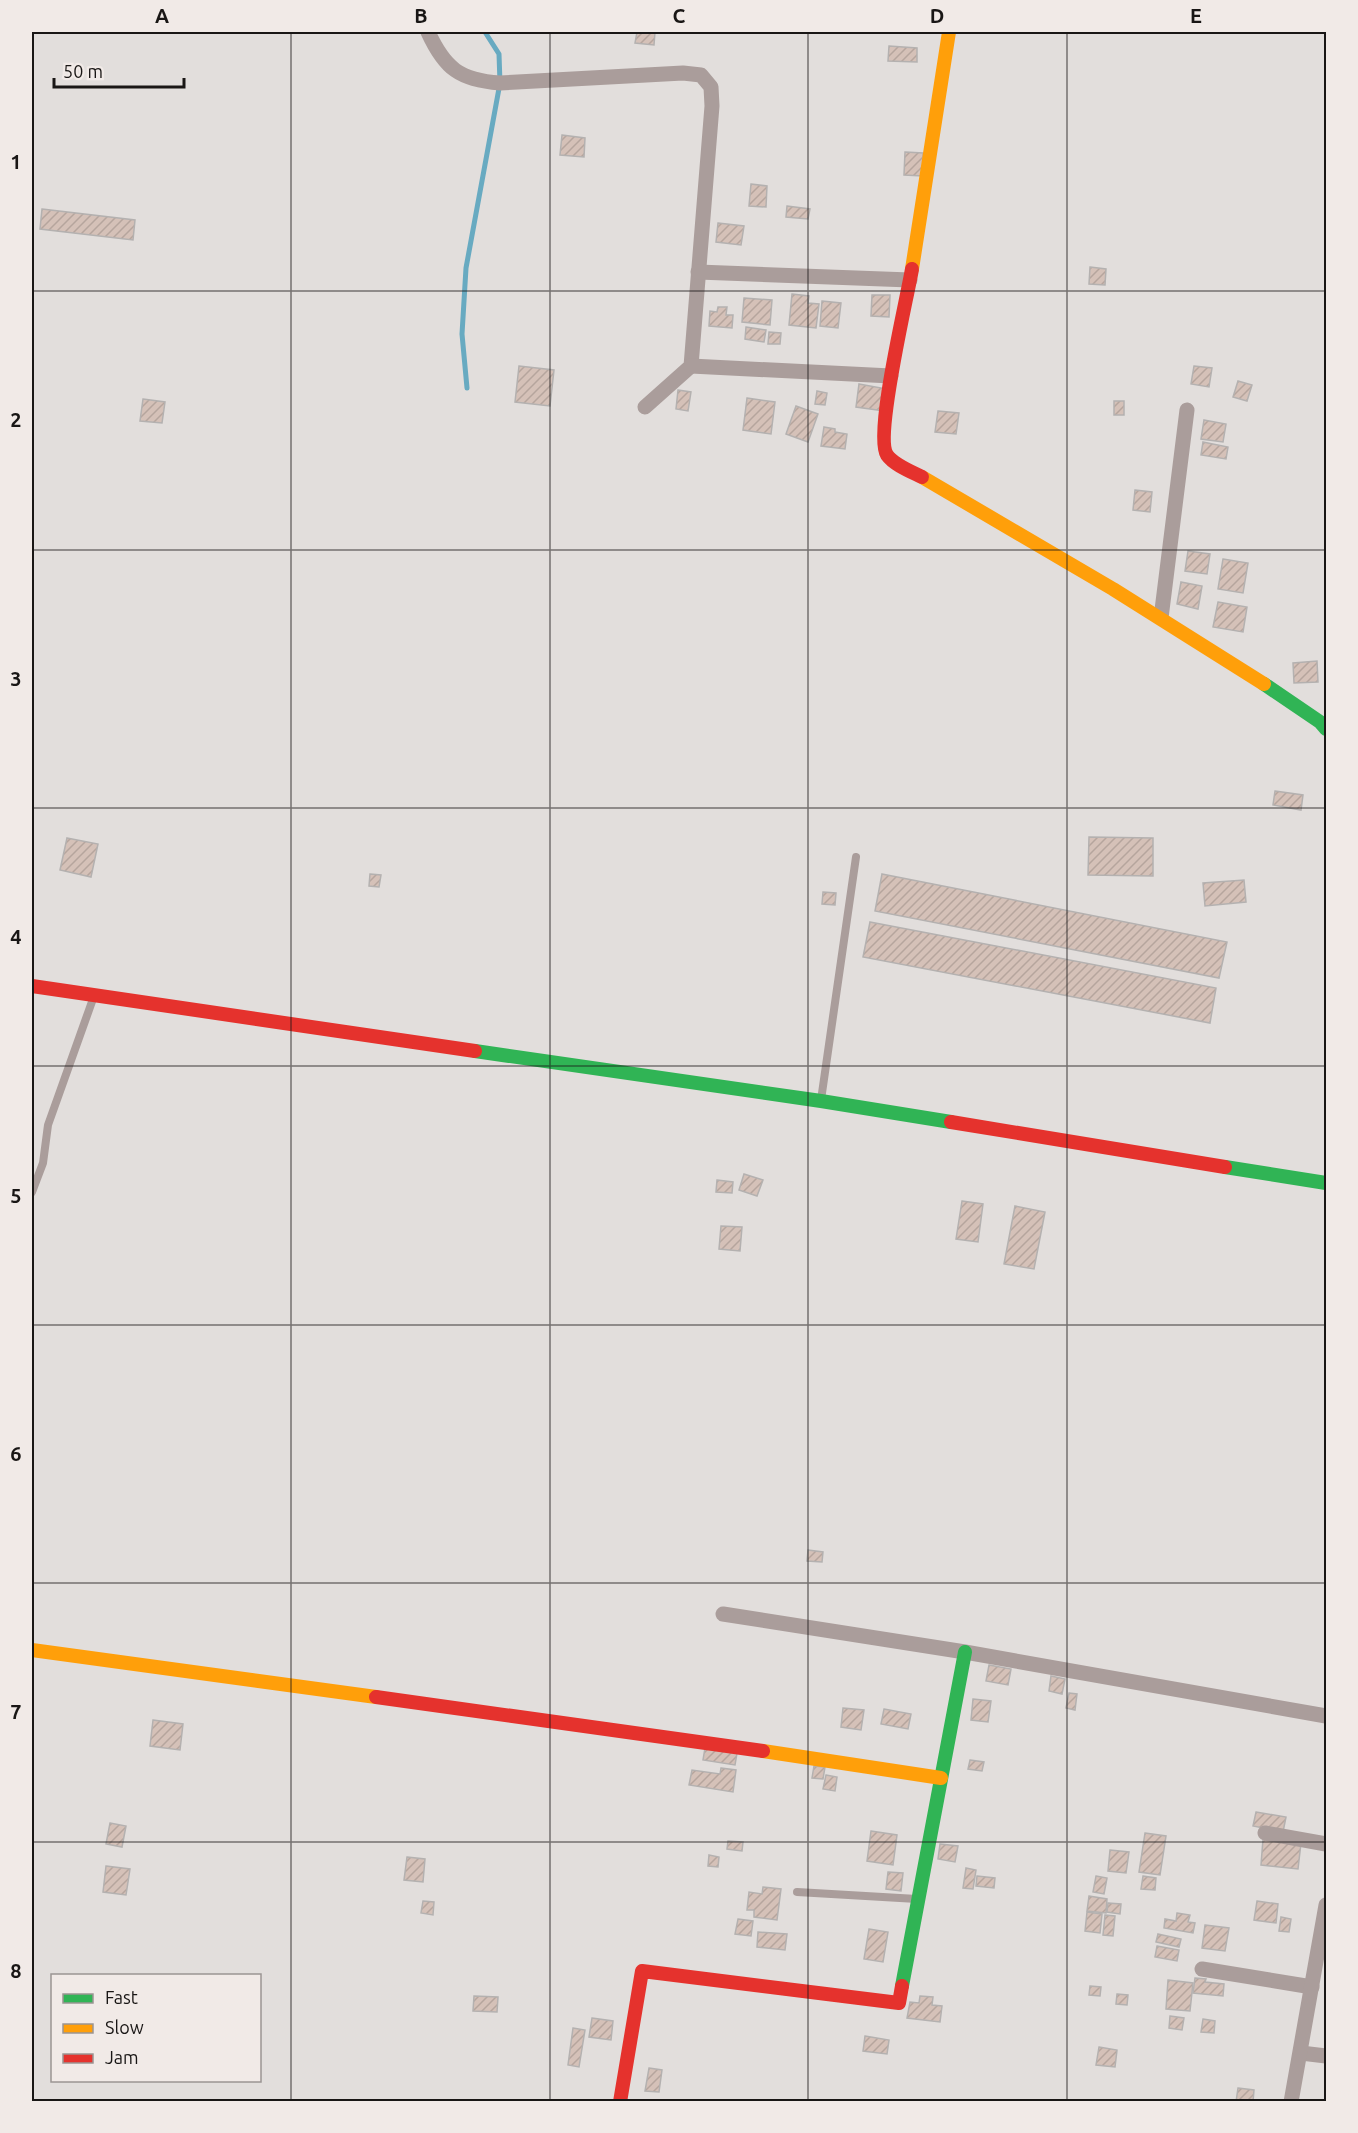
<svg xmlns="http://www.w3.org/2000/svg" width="1358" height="2133" font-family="Ubuntu,sans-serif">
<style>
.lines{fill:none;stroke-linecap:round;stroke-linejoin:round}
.stream{stroke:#68aac1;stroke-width:5}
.building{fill:url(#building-hatch);stroke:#b4b1b0;stroke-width:1.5}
.lane{stroke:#aa9d9b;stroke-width:8}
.street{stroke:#aa9d9b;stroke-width:15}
.fast{stroke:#30b455;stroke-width:14}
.slow{stroke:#ff9f0a;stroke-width:14}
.jam{stroke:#e5322d;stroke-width:14}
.grid{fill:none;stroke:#191615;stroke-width:1.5;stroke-opacity:0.55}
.neatline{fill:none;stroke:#191615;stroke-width:2}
.grid-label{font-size:20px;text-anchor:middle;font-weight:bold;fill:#191615}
</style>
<defs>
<pattern id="building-hatch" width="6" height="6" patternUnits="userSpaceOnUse" patternTransform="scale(1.5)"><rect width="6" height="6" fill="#d5c1b8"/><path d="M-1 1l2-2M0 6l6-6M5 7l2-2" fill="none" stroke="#b6a59d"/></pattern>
</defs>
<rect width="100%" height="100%" fill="#e2dedc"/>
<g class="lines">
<!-- stream -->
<polyline class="stream" points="467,388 462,334 466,268 500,83 499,54 485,32"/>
</g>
<!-- building -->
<g class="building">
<polygon points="637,32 655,32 654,45 635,43"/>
<polygon points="889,46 917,48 917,62 888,61"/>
<polygon points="562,135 585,138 584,157 560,155"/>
<polygon points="905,152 923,153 923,176 904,175"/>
<polygon points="751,184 767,186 766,207 749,206"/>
<polygon points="787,206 810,209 808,219 786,217"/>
<polygon points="42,209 135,220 133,240 40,229"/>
<polygon points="718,223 744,226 741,245 716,242"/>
<polygon points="1090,267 1106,269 1105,285 1089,284"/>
<polygon points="792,294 809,296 808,303 819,304 816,328 789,325"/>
<polygon points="872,295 890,295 889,317 871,316"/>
<polygon points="744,298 772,300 770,325 742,322"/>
<polygon points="822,301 841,303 838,328 820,326"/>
<polygon points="718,307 727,307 726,315 733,315 732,328 709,326 710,311 717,312"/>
<polygon points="746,327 766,330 764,342 745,339"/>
<polygon points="769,332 781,333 780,344 768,344"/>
<polygon points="519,366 554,370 550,406 515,402"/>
<polygon points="1194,366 1212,368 1209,387 1191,384"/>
<polygon points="1238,381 1252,385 1247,401 1233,397"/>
<polygon points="859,384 887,389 884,411 856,407"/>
<polygon points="678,390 691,392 688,411 676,409"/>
<polygon points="817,391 827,393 825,405 815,404"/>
<polygon points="747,398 775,402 771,434 743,430"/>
<polygon points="143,399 165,402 162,423 140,421"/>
<rect x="1114" y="401" width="10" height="14"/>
<polygon points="796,406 818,414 808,442 786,434"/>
<polygon points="938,411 959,413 956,434 935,432"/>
<polygon points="1204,420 1226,424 1223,442 1201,439"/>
<polygon points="824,427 835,429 835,432 847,434 845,449 821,446"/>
<polygon points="1203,442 1228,447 1226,459 1201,455"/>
<polygon points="1135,490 1152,492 1150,512 1133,510"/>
<polygon points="1188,551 1210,554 1207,574 1185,571"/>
<polygon points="1223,559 1248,563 1243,593 1218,589"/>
<polygon points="1181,582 1202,586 1198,609 1177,604"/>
<polygon points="1218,602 1247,607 1243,632 1213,627"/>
<polygon points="1317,661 1318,682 1294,683 1293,663"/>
<polygon points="1275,791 1303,795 1301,810 1273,805"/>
<polygon points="1089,837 1153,838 1153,876 1088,875"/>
<polygon points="67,838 98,844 91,877 60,870"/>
<polygon points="370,874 381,875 379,887 369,886"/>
<polygon points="882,874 1227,942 1219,978 875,911"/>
<polygon points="1244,880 1246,902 1205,906 1203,883"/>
<polygon points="823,892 836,893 835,905 822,904"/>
<polygon points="870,922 1216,988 1210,1023 863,957"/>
<polygon points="744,1174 763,1180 757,1196 739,1190"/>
<polygon points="717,1180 733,1182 732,1193 716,1192"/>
<polygon points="962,1201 983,1204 978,1242 956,1239"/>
<polygon points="1015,1206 1045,1212 1034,1269 1004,1264"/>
<polygon points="721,1226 742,1227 740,1251 719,1249"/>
<polygon points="808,1550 823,1552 822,1562 807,1561"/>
<polygon points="989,1665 1011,1669 1008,1685 986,1681"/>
<polygon points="1051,1676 1065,1679 1062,1694 1049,1691"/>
<polygon points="1069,1693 1077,1694 1075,1710 1066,1708"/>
<polygon points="973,1699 991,1701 988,1722 971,1720"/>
<polygon points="843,1708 864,1710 861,1730 841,1727"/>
<polygon points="884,1709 911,1714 908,1729 881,1724"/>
<polygon points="153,1720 183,1724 180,1750 150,1746"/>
<polygon points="705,1748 737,1753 735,1765 703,1760"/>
<polygon points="970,1760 984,1762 982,1771 968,1769"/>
<polygon points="814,1766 825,1767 823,1779 812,1778"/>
<polygon points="721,1768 736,1770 733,1792 689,1785 692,1770 720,1774"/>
<polygon points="826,1775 837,1777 835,1791 823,1789"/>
<polygon points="1256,1812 1286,1817 1283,1832 1253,1826"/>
<polygon points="110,1823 126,1826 122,1847 106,1844"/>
<polygon points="871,1831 897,1835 893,1865 867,1861"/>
<polygon points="1145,1833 1166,1836 1160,1875 1139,1872"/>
<polygon points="1263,1839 1301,1843 1298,1869 1261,1865"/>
<polygon points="728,1841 743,1842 742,1851 727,1849"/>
<polygon points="940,1844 958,1846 955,1862 938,1859"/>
<polygon points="1110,1850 1129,1852 1126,1873 1108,1871"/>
<polygon points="709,1855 719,1857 718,1867 708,1866"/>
<polygon points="407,1857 425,1859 423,1882 404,1880"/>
<polygon points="106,1866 130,1869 126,1895 103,1892"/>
<polygon points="966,1868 976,1870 973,1889 963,1888"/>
<polygon points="888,1872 903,1873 901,1891 886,1889"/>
<polygon points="977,1876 995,1878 994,1888 976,1886"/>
<polygon points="1096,1876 1107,1878 1104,1894 1093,1892"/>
<polygon points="1143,1876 1156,1878 1155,1890 1141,1889"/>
<polygon points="763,1887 781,1889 777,1920 754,1917 754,1910 747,1910 749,1892 762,1894"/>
<polygon points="1089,1896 1107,1899 1106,1913 1087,1911"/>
<polygon points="423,1901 434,1902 433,1915 421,1913"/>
<polygon points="1257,1901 1278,1904 1276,1923 1254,1920"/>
<polygon points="1108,1903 1121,1904 1120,1914 1107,1912"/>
<polygon points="1087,1912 1102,1914 1100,1933 1085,1931"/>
<polygon points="1177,1913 1190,1915 1188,1922 1195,1923 1193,1933 1164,1928 1165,1919 1176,1921"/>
<polygon points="1105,1915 1115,1916 1113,1936 1103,1935"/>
<polygon points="1281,1917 1291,1919 1289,1932 1279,1931"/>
<polygon points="738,1919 753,1921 751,1936 735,1934"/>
<polygon points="1205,1925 1229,1928 1225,1951 1202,1948"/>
<polygon points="869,1929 888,1932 883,1962 864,1959"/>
<polygon points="758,1932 787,1934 785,1950 757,1947"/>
<polygon points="1158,1934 1181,1939 1179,1947 1156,1942"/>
<polygon points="1157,1946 1179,1950 1177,1961 1155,1957"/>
<polygon points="1195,1978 1206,1979 1205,1982 1224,1984 1223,1996 1193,1993"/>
<polygon points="1168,1980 1193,1983 1190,2011 1166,2009"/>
<polygon points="1090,1986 1101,1987 1100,1996 1089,1995"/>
<polygon points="1117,1994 1128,1995 1127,2005 1116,2004"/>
<polygon points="474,1996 498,1997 497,2012 473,2011"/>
<polygon points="920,1996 933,1997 932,2005 942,2006 940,2022 907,2018 910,2002 919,2003"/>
<polygon points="1170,2016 1184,2018 1182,2030 1169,2028"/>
<polygon points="592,2018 613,2021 611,2040 589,2037"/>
<polygon points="1203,2019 1215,2021 1214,2033 1201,2032"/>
<polygon points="573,2028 585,2030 579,2067 568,2065"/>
<polygon points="865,2036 889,2040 887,2054 863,2051"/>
<polygon points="1099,2047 1117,2050 1115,2067 1096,2065"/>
<polygon points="649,2068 662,2070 659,2092 645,2091"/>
<polygon points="1238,2088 1254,2090 1253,2102 1236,2102"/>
</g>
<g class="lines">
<!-- lane -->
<g class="lane">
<polyline points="821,1100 856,857"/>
<polyline points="32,1192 43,1163 48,1125 94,996"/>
<polyline points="797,1892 917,1899"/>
</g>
<!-- street -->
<g class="street">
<path d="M 428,32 C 445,69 460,80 500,83 L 683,73 L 701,75 L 711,87 L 712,106 L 691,366 L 645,407"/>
<polyline points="698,272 910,280"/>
<polyline points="691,366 891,376"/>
<polyline points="1161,618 1187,410"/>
<polyline points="723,1614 965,1652 1326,1716"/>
<polyline points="1265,1833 1326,1844"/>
<polyline points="1202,1969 1312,1987"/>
<polyline points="1301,2053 1326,2056"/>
<polyline points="1291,2102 1326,1905"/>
</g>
<!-- fast -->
<g class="fast">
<polyline points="1264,684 1320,722 1326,729"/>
<polyline points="475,1051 821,1101 951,1122"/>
<polyline points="1225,1167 1326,1183"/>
<polyline points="902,1986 965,1652"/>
</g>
<!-- slow -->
<g class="slow">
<polyline points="912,269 949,32"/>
<polyline points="922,477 1113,589 1264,684"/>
<polyline points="32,1650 376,1697"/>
<polyline points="763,1751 941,1778"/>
</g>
<!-- jam -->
<g class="jam">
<path d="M 912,269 C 907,299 874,436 887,455 C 894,465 912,472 922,477"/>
<polyline points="32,986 475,1051"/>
<polyline points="951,1122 1225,1167"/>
<polyline points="376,1697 763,1751"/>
<polyline points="620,2102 642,1971 899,2003 902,1986"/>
</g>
</g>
<!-- grid -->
<path class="grid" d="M 291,32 L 291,2102M 550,32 L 550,2102M 808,32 L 808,2102M 1067,32 L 1067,2102M 32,291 L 1326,291M 32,550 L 1326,550M 32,808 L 1326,808M 32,1066 L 1326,1066M 32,1325 L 1326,1325M 32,1583 L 1326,1583M 32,1842 L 1326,1842"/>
<!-- border -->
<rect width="1358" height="2133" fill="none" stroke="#f1eae7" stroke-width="66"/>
<!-- legend -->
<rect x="51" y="1974" width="210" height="108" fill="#f1eae7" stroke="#9b9593" stroke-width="1.5"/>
<rect x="63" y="1994" width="30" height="9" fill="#30b455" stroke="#9b9593" stroke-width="1.5"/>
<text x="105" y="2004" font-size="18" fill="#191615">Fast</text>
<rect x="63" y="2024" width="30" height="9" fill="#ff9f0a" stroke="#9b9593" stroke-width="1.5"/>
<text x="105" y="2034" font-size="18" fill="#191615">Slow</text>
<rect x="63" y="2054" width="30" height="9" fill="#e5322d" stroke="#9b9593" stroke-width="1.5"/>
<text x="105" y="2064" font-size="18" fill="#191615">Jam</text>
<!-- scale -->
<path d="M54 78v9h130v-9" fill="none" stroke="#191615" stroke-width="3"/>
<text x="63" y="78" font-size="18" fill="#191615" stroke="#f1eae7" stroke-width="4.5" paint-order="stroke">50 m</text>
<rect x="33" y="33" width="1292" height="2067" class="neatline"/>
<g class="grid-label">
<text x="162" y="23">A</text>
<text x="421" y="23">B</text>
<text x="679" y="23">C</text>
<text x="937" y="23">D</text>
<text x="1196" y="23">E</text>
<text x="16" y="169">1</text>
<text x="16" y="427">2</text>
<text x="16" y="686">3</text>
<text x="16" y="944">4</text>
<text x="16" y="1203">5</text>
<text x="16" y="1461">6</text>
<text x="16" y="1719">7</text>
<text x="16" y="1978">8</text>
</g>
</svg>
